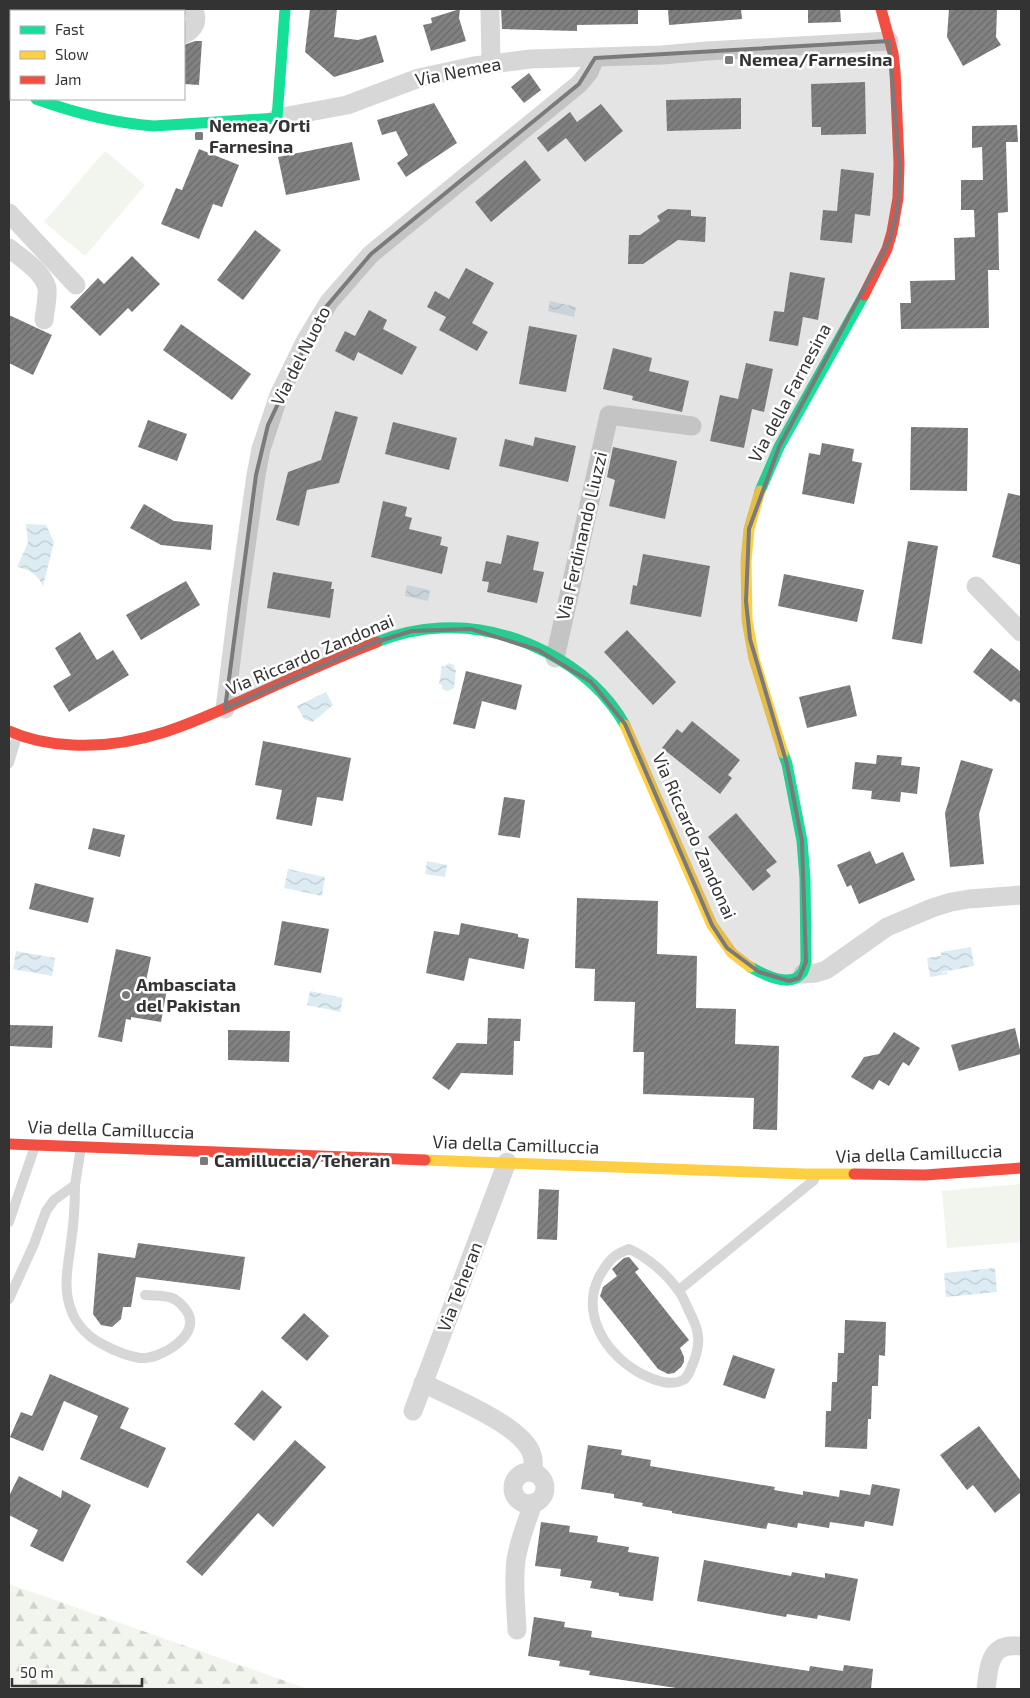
<svg xmlns="http://www.w3.org/2000/svg" width="1030" height="1698" font-family="'Exo 2',sans-serif">
<style>
.forest{fill:url(#forest-firs)}
.pitch{fill:#f1f5ed}
.water{fill:url(#water-waves)}
.building{fill:url(#building-hatch)}
.lines{fill:none;stroke-linecap:round;stroke-linejoin:round}
.lane{stroke:#d7d7d7;stroke-width:10}
.street{stroke:#d7d7d7;stroke-width:19}
.fast{stroke:#16e098;stroke-width:11}
.slow{stroke:#ffcf43;stroke-width:11}
.jam{stroke:#f24e42;stroke-width:11}
.marked{fill:#7a7a7a;fill-opacity:0.2;stroke:#7a7a7a;stroke-width:4;stroke-linejoin:round}
.poi-dot{fill:#7a7a7a;stroke:#fff;stroke-width:2}
.labels{text-anchor:middle;stroke-width:5;stroke-linejoin:round;paint-order:stroke}
.poi-label{font-size:18px;font-weight:bold;fill:#333;stroke:#fff;text-anchor:start}
.street-label{font-size:18px;fill:#333;stroke:#fff}
</style>
<defs>
<pattern id="forest-firs" width="22" height="20" patternUnits="userSpaceOnUse" patternTransform="scale(1.25)"><rect width="22" height="20" fill="#f1f5ed"/><path d="M5 1l3.5 6h-7zM16 11l3.5 6h-7z" fill="#cfd2cc"/></pattern>
<pattern id="water-waves" width="16" height="10" patternUnits="userSpaceOnUse" patternTransform="scale(1.25)"><rect width="16" height="10" fill="#ddebf3"/><path d="M0 5q4-4 8 0t8 0" fill="none" stroke="#becad1"/></pattern>
<pattern id="building-hatch" width="6" height="6" patternUnits="userSpaceOnUse" patternTransform="scale(1.25)"><rect width="6" height="6" fill="#818181"/><path d="M-1 1l2-2M0 6l6-6M5 7l2-2" fill="none" stroke="#6a6a6a"/></pattern>
</defs>
<rect width="100%" height="100%" fill="#fff"/>
<!-- forest -->
<polygon class="forest" points="9,1584 308,1689 9,1689"/>
<!-- pitch -->
<g class="pitch">
<polygon points="9,9 53,9 56,11 11,11 11,41 9,39"/>
<polygon points="105,151 145,185 85,256 44,222"/>
<polygon points="1021,1184 1021,1242 947,1248 942,1191"/>
</g>
<!-- water -->
<g class="water">
<polygon points="550,301 576,307 574,317 548,311"/>
<path d="M 26,524 L 46,525 L 54,542 L 43,586 C 37,574 30,570 17,567 L 28,543 Z"/>
<polygon points="407,585 430,590 428,601 405,596"/>
<polygon points="448,663 454,665 455,670 456,670 454,688 448,691 442,689 442,685 439,684 442,666 445,667"/>
<path d="M 326,692 L 333,705 C 325,711 320,717 312,722 L 304,719 L 297,706 Z"/>
<polygon points="427,861 447,865 445,877 425,874"/>
<polygon points="288,869 325,877 322,896 284,888"/>
<polygon points="971,947 974,966 942,972 942,973 947,972 948,974 930,977 927,958 945,955 941,955 941,952"/>
<polygon points="16,951 55,958 52,976 13,969"/>
<polygon points="310,991 343,998 340,1012 307,1005"/>
<polygon points="995,1268 997,1292 946,1297 944,1273"/>
</g>
<!-- building -->
<g class="building">
<polygon points="310,9 337,9 334,37 358,40 376,35 384,62 334,77 305,52"/>
<polygon points="460,9 459,18 466,41 431,51 423,25 432,23 431,18"/>
<polygon points="501,9 638,9 638,24 577,25 577,31 502,29"/>
<polygon points="668,9 741,9 742,19 669,25"/>
<polygon points="808,9 840,9 841,22 808,23"/>
<polygon points="949,9 997,10 996,37 1001,45 963,66 947,37"/>
<polygon points="195,41 202,41 199,85 184,84 184,45"/>
<polygon points="529,73 541,90 524,103 511,87"/>
<polygon points="865,82 866,134 821,135 821,127 812,127 811,84"/>
<polygon points="741,98 741,129 667,131 666,100"/>
<polygon points="434,103 457,143 406,177 397,163 408,155 396,131 382,135 377,120"/>
<polygon points="601,104 623,131 585,162 566,138 548,152 537,138 570,112 577,122"/>
<polygon points="1017,125 1018,142 1006,142 1008,212 998,213 999,270 988,270 989,328 901,329 900,303 911,303 910,281 955,280 954,238 975,237 974,210 961,210 961,180 983,180 982,147 972,148 972,126"/>
<polygon points="352,142 360,180 286,195 278,157"/>
<polygon points="199,149 239,165 222,207 213,204 199,239 161,224 176,188 182,190"/>
<polygon points="525,160 541,180 491,222 475,202"/>
<polygon points="841,169 874,173 870,216 855,214 852,243 820,240 823,210 837,211"/>
<polygon points="668,209 691,210 691,216 706,217 705,242 678,240 643,264 628,264 629,235 640,235 660,221 657,216"/>
<polygon points="255,230 281,250 243,300 217,280"/>
<polygon points="132,256 160,284 132,312 128,308 100,336 70,307 98,278 104,284"/>
<polygon points="466,268 494,283 472,323 488,332 477,351 439,330 446,317 427,307 435,291 449,299"/>
<polygon points="790,272 825,278 818,320 803,317 798,346 769,341 774,311 784,312"/>
<polygon points="369,310 387,320 383,329 417,347 402,375 358,352 354,361 335,351 345,331 355,336"/>
<polygon points="9,315 52,335 33,375 9,363"/>
<polygon points="181,324 251,374 232,400 163,350"/>
<polygon points="529,326 577,335 566,392 519,384"/>
<polygon points="613,348 652,358 649,371 689,381 682,412 632,400 633,396 603,389"/>
<polygon points="746,363 773,369 764,412 752,409 744,448 710,441 720,395 738,399"/>
<polygon points="335,411 358,417 339,483 307,490 299,526 276,520 288,472 321,460"/>
<polygon points="148,420 187,434 177,461 138,447"/>
<polygon points="393,422 457,438 449,470 385,454"/>
<polygon points="911,427 968,428 967,491 910,490"/>
<polygon points="535,437 576,446 568,482 499,466 505,439 533,446"/>
<polygon points="822,443 854,449 852,461 862,463 854,504 802,494 809,453 820,455"/>
<polygon points="613,447 677,461 665,519 609,506 615,480 607,477"/>
<polygon points="1008,493 1021,496 1021,565 992,557"/>
<polygon points="383,501 407,507 405,516 412,518 409,529 442,537 440,545 448,547 442,574 371,557"/>
<polygon points="144,504 174,521 213,525 211,550 161,545 130,528"/>
<polygon points="507,535 539,542 533,570 544,572 537,603 487,592 489,582 482,581 486,561 501,564"/>
<polygon points="908,541 938,546 922,644 892,639"/>
<polygon points="643,554 710,566 701,617 630,604 633,585 637,586"/>
<polygon points="273,572 332,582 331,589 334,589 330,618 267,608"/>
<polygon points="784,574 864,590 857,622 778,606"/>
<polygon points="186,581 200,605 141,640 126,615"/>
<polygon points="627,630 676,682 653,705 604,652"/>
<polygon points="80,632 97,660 113,650 129,675 69,712 53,686 71,675 55,648"/>
<polygon points="991,648 1021,672 1021,704 1014,699 1011,702 973,672"/>
<polygon points="466,671 522,685 516,710 482,701 475,729 453,724"/>
<polygon points="850,685 857,716 807,728 799,697"/>
<polygon points="692,721 740,760 728,775 732,778 720,794 662,748 677,729 682,733"/>
<polygon points="263,741 351,758 343,801 317,797 312,826 276,819 282,790 255,785"/>
<polygon points="877,755 902,757 901,765 920,767 917,794 901,792 900,802 871,799 872,791 852,789 855,762 876,764"/>
<polygon points="961,760 993,769 979,814 984,864 950,867 945,813"/>
<polygon points="504,797 525,800 520,838 498,835"/>
<polygon points="736,813 777,862 766,870 771,876 753,891 708,837"/>
<polygon points="93,828 125,835 120,857 88,849"/>
<polygon points="870,851 876,864 903,852 915,880 859,904 851,885 847,887 837,865"/>
<polygon points="35,883 94,898 88,923 29,909"/>
<polygon points="577,898 658,901 657,954 697,956 696,1008 736,1009 735,1044 779,1046 777,1130 753,1129 754,1098 643,1094 644,1052 633,1052 635,1002 594,1001 595,969 575,968"/>
<polygon points="282,921 329,929 321,973 274,965"/>
<polygon points="461,923 518,934 518,937 529,939 524,969 469,958 464,981 426,973 434,931 459,935"/>
<polygon points="116,949 151,957 145,986 167,989 161,1022 131,1017 131,1020 126,1019 122,1042 98,1037"/>
<polygon points="488,1018 521,1019 520,1041 514,1041 513,1075 461,1073 449,1090 432,1078 457,1043 487,1044"/>
<polygon points="9,1025 53,1026 52,1048 9,1046"/>
<polygon points="1015,1028 1021,1054 959,1071 951,1045"/>
<polygon points="228,1030 290,1031 289,1062 228,1060"/>
<polygon points="894,1032 920,1048 909,1066 903,1062 889,1086 879,1080 873,1090 851,1077 864,1057 879,1054"/>
<polygon points="539,1189 559,1190 557,1240 537,1239"/>
<polygon points="138,1243 245,1257 240,1290 136,1277 131,1307 123,1307 121,1319 112,1327 101,1325 93,1314 98,1253 135,1258"/>
<polygon points="629,1257 639,1269 635,1272 689,1340 680,1348 684,1357 684,1362 681,1367 674,1373 668,1374 658,1369 600,1296 603,1287 617,1276 612,1269 624,1258"/>
<polygon points="304,1313 329,1336 307,1361 281,1338"/>
<polygon points="845,1320 886,1322 885,1356 879,1355 878,1386 872,1386 871,1419 868,1419 867,1449 825,1447 826,1411 831,1411 832,1382 837,1382 838,1353 844,1353"/>
<polygon points="733,1355 775,1369 765,1399 723,1385"/>
<polygon points="50,1374 129,1408 120,1428 166,1448 148,1488 80,1459 98,1416 64,1401 43,1451 10,1437 21,1412 32,1416"/>
<polygon points="262,1390 282,1407 254,1441 234,1424"/>
<polygon points="979,1426 1021,1481 1021,1492 995,1513 973,1485 967,1490 940,1455"/>
<polygon points="295,1440 326,1467 273,1527 258,1513 202,1576 186,1562"/>
<polygon points="588,1445 622,1450 621,1455 651,1460 650,1466 775,1487 774,1490 803,1495 803,1491 839,1497 840,1490 870,1495 872,1484 900,1489 893,1526 865,1521 864,1527 830,1522 829,1528 798,1523 797,1528 768,1523 766,1529 672,1513 672,1511 642,1506 643,1503 614,1498 614,1494 581,1489"/>
<polygon points="19,1476 61,1498 62,1490 91,1505 63,1562 30,1546 38,1530 9,1515 9,1496"/>
<polygon points="541,1522 570,1526 569,1532 598,1536 597,1542 629,1547 628,1552 659,1557 653,1601 619,1596 619,1593 590,1588 592,1581 560,1576 561,1569 535,1566"/>
<polygon points="704,1560 791,1576 792,1572 825,1578 825,1573 858,1579 850,1621 818,1615 817,1619 787,1614 786,1617 697,1601"/>
<polygon points="534,1617 565,1622 564,1627 592,1631 591,1637 809,1671 810,1666 843,1671 844,1665 873,1669 871,1689 683,1689 589,1675 590,1671 559,1666 560,1661 528,1656"/>
</g>
<g class="lines">
<!-- lane -->
<g class="lane">
<polyline points="9,763 17,736"/>
<path d="M 75,1185 C 75,1205 74,1223 71,1242 C 69,1260 64,1281 68,1299 C 72,1320 85,1336 104,1345 C 115,1351 127,1356 140,1358 C 160,1360 204,1334 186,1310 C 183,1306 177,1300 172,1298 C 164,1295 153,1296 145,1295"/>
<polyline points="9,1222 35,1146"/>
<path d="M 629,1249 C 647,1257 666,1273 678,1290 C 684,1297 687,1308 692,1317 C 700,1333 700,1344 694,1361 C 691,1367 689,1377 683,1380 C 674,1385 661,1382 653,1379 C 614,1365 578,1320 599,1277 C 603,1270 608,1261 615,1256 C 619,1253 624,1251 629,1249 Z"/>
<polyline points="679,1290 814,1180"/>
<polyline points="9,1299 34,1244 46,1211 54,1200 75,1185 81,1147"/>
</g>
<!-- street -->
<g class="street">
<polyline points="490,9 491,64"/>
<path d="M 184,34 C 195,29 199,20 193,9"/>
<polyline points="277,118 347,105 419,78 474,66 531,59 662,55 707,51 889,41"/>
<polyline points="9,213 76,285"/>
<path d="M 9,248 C 21,258 43,271 47,288 C 48,298 45,310 44,320"/>
<polyline points="976,586 1021,632"/>
<polyline points="555,658 609,415 692,426"/>
<polyline points="225,709 239,596 256,475 261,449 279,395 306,340 329,302 371,254 579,84 589,72 595,58"/>
<polyline points="803,974 816,973 826,970 887,927 932,908 951,902 969,899 1021,895"/>
<path d="M 423,1383 C 451,1397 519,1424 531,1452 C 534,1459 534,1465 532,1472"/>
<polyline points="413,1411 507,1162"/>
<circle cx="529" cy="1488" r="16"/>
<path d="M 517,1630 C 516,1607 513,1583 516,1560 C 519,1540 527,1522 533,1503"/>
<path d="M 986,1689 C 988,1676 988,1651 1005,1647 C 1010,1645 1016,1646 1021,1646"/>
</g>
<!-- fast -->
<g class="fast">
<path d="M 36,99 C 75,113 113,123 154,126 L 277,118 L 285,9"/>
<polyline points="760,491 779,447 864,295"/>
<path d="M 377,642 C 397,634 418,629 440,628 C 510,624 590,663 625,725"/>
<path d="M 750,967 C 763,974 790,989 802,973 C 804,971 805,965 806,962 L 805,878 L 802,841 L 787,764 L 783,753"/>
</g>
<!-- slow -->
<g class="slow">
<polyline points="9,84 11,86"/>
<polyline points="760,491 749,529 746,561 747,620 754,659 783,753"/>
<polyline points="625,725 712,925 732,953 750,967"/>
<polyline points="425,1160 805,1174 854,1174"/>
</g>
<!-- jam -->
<g class="jam">
<polyline points="864,295 887,249 892,232 898,198 899,163 895,71 893,53 881,9"/>
<path d="M 9,731 C 29,740 51,744 72,745 C 141,749 200,720 261,692 C 299,675 337,657 377,642"/>
<polyline points="9,1144 425,1160"/>
<polyline points="854,1174 925,1175 1021,1168"/>
</g>
</g>
<!-- marked area -->
<path class="marked" d="M 889,41 L 900,173 L 898,207 L 890,240 L 779,447 L 749,529 L 746,601 L 750,639 L 787,764 L 802,841 L 806,962 L 799,978 L 789,981 L 759,972 L 727,948 L 712,925 L 625,724 L 591,682 L 538,650 L 471,629 L 412,631 L 373,643 L 225,709 L 256,475 L 268,425 L 320,314 L 371,254 L 579,84 L 595,58 Z"/>
<!-- markers -->
<g class="poi-dot">
<rect x="724" y="55" width="10" height="10" rx="2.5"/>
<rect x="194" y="131" width="10" height="10" rx="2.5"/>
<circle cx="126" cy="995" r="5"/>
<rect x="199" y="1156" width="10" height="10" rx="2.5"/>
</g>
<g class="labels">
<!-- poi labels -->
<g class="poi-label">
<text x="739" y="66">Nemea/Farnesina</text>
<text x="209" y="132">Nemea/Orti<tspan x="209" dy="21">Farnesina</tspan></text>
<text x="136" y="991">Ambasciata<tspan x="136" dy="21">del Pakistan</tspan></text>
<text x="214" y="1167">Camilluccia/Teheran</text>
</g>
<!-- street labels -->
<g class="street-label">
<text transform="translate(458 72) rotate(-11)" y="6">Via Nemea</text>
<text transform="translate(301 356) rotate(-63)" y="6">Via del Nuoto</text>
<text transform="translate(790 393) rotate(-62)" y="6">Via della Farnesina</text>
<text transform="translate(582 536) rotate(-77)" y="6">Via Ferdinando Liuzzi</text>
<text transform="translate(310 655) rotate(-23)" y="6">Via Riccardo Zandonai</text>
<text transform="translate(694 836) rotate(66)" y="6">Via Riccardo Zandonai</text>
<text transform="translate(111 1130) rotate(2)" y="6">Via della Camilluccia</text>
<text transform="translate(516 1145) rotate(2)" y="6">Via della Camilluccia</text>
<text transform="translate(919 1154) rotate(-2)" y="6">Via della Camilluccia</text>
<text transform="translate(460 1287) rotate(-69)" y="6">Via Teheran</text>
</g>
</g>
<!-- border -->
<rect width="1030" height="1698" fill="none" stroke="#333333" stroke-width="20"/>
<!-- legend -->
<rect x="10" y="10" width="175" height="90" fill="#ffffff" stroke="#adadad"/>
<rect x="20" y="26" width="25" height="8" fill="#16e098" stroke="#adadad"/>
<text x="55" y="35" font-size="15" fill="#333333">Fast</text>
<rect x="20" y="51" width="25" height="8" fill="#ffcf43" stroke="#adadad"/>
<text x="55" y="60" font-size="15" fill="#333333">Slow</text>
<rect x="20" y="76" width="25" height="8" fill="#f24e42" stroke="#adadad"/>
<text x="55" y="85" font-size="15" fill="#333333">Jam</text>
<!-- scale -->
<path d="M12 1678v8h130v-8" fill="none" stroke="#333333" stroke-width="2.5"/>
<text x="20" y="1678" font-size="15" fill="#333333" stroke="#ffffff" stroke-width="4" paint-order="stroke">50 m</text>
</svg>
